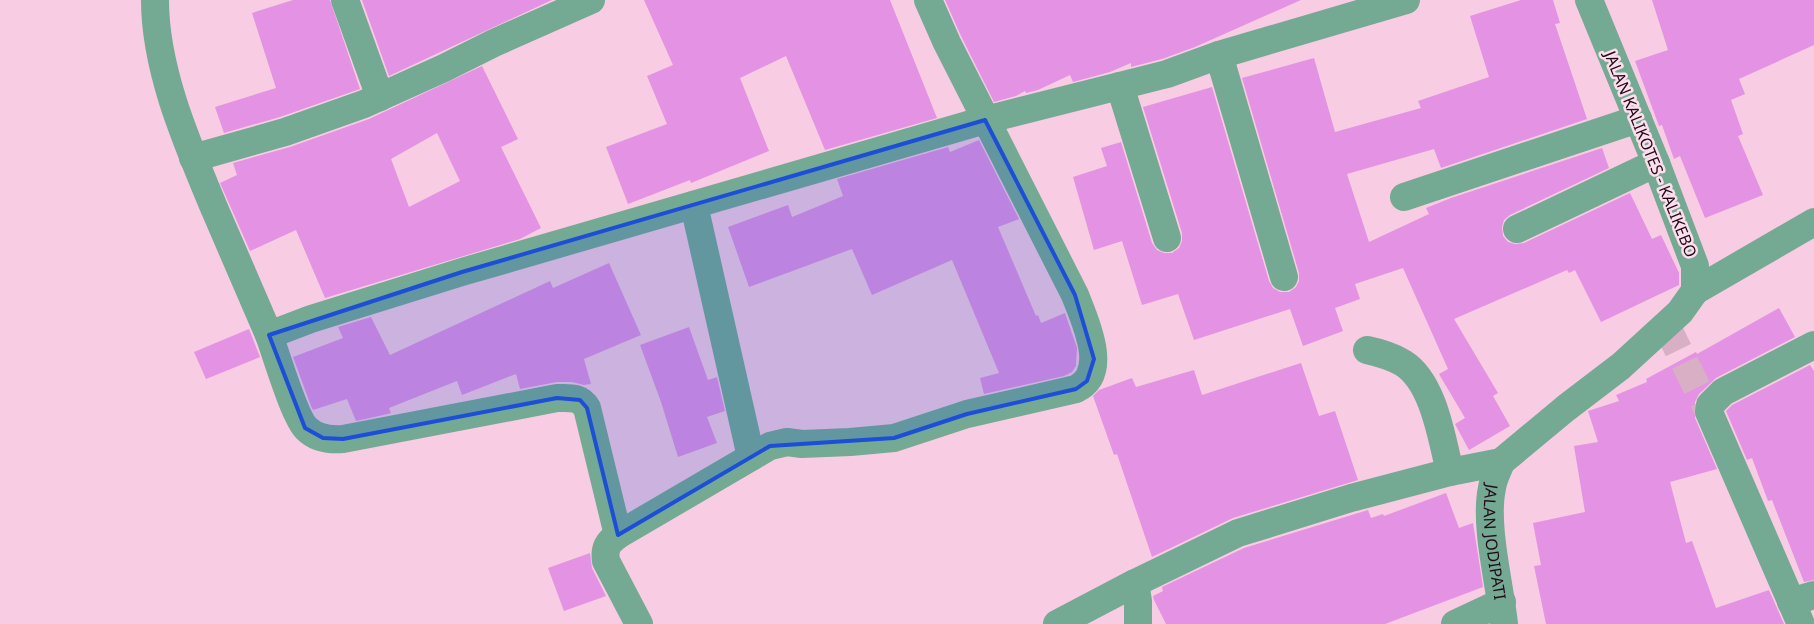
<svg xmlns="http://www.w3.org/2000/svg" width="1814" height="624" font-family="'Noto Sans',sans-serif">
<style>
.building{fill:#e492e3;fill-rule:evenodd}
.lines{fill:none;stroke-linecap:round;stroke-linejoin:round}
.minor-tunnel{stroke:#d8afc4;stroke-width:28;stroke-dasharray:28 14;stroke-linecap:butt}
.minor{stroke:#74a993;stroke-width:28}
.marked{fill:#1d4ed8;fill-opacity:0.2;stroke:#1d4ed8;stroke-width:4;stroke-linejoin:round}
.labels{text-anchor:middle;stroke-width:5;stroke-linejoin:round;paint-order:stroke}
.street-label{font-size:16px;fill:#230a18;stroke:#fcdeec}
</style>
<rect width="100%" height="100%" fill="#f8cce2"/>
<!-- building -->
<g class="building">
<polygon points="293,0 330,0 360,89 280,117 224,133 215,107 276,88 252,13"/>
<polygon points="362,0 552,0 389,76"/>
<polygon points="644,0 890,0 937,118 825,150 786,56 740,78 769,151 691,183 690,180 628,204 606,147 667,124 647,76 673,65"/>
<polygon points="945,0 1301,0 1195,47 1162,59 1131,67 1131,63 1110,72 1073,82 1070,75 1038,90 1026,93 1025,91 1016,96 994,102 961,36"/>
<polygon points="1521,0 1553,0 1560,23 1555,24 1587,119 1441,168 1434,149 1347,174 1369,242 1429,214 1426,208 1451,198 1602,148 1609,168 1510,215 1504,220 1502,227 1503,236 1508,242 1515,244 1524,243 1630,193 1652,239 1661,235 1679,273 1679,285 1601,322 1575,270 1569,273 1567,270 1454,319 1498,393 1493,396 1510,426 1469,450 1455,424 1465,418 1439,374 1448,369 1403,268 1355,284 1360,299 1335,308 1343,331 1303,346 1290,309 1194,340 1178,294 1142,305 1122,241 1094,250 1073,177 1107,166 1101,148 1121,142 1152,243 1157,250 1164,253 1172,253 1179,248 1182,241 1182,233 1143,107 1212,87 1269,281 1273,288 1280,292 1289,292 1296,287 1299,281 1299,273 1242,78 1314,58 1335,132 1421,108 1418,101 1489,77 1470,16"/>
<polygon points="1652,0 1814,0 1814,45 1739,79 1745,94 1731,100 1743,134 1738,136 1763,195 1705,218 1680,156 1674,159 1662,125 1659,126 1635,61 1668,50"/>
<path d="M 482,66 L 518,139 L 501,147 L 541,228 L 520,239 L 325,298 L 296,230 L 250,251 L 220,183 L 237,175 L 233,163 L 290,147 L 369,119 ZM 437,133 L 460,181 L 409,207 L 391,159 Z"/>
<polygon points="979,140 1019,219 998,227 1036,316 1038,315 1041,323 1065,313 1077,348 1076,366 1072,372 1064,376 984,394 980,378 999,373 952,260 872,295 852,249 749,287 728,227 788,205 792,217 843,196 837,179 948,147 950,152"/>
<polygon points="609,263 641,335 584,359 591,384 584,385 572,382 557,382 520,389 516,374 462,395 457,381 389,408 391,413 388,414 356,421 347,399 313,410 311,406 293,357 343,338 338,327 371,317 390,355 550,281 553,288"/>
<polygon points="1779,308 1795,337 1716,378 1699,394 1695,402 1695,418 1717,469 1670,482 1686,543 1692,541 1716,608 1769,590 1784,624 1546,624 1534,566 1541,565 1533,523 1585,512 1574,446 1598,442 1588,411 1619,401 1616,395 1647,382 1646,379 1696,352 1697,354"/>
<polygon points="689,327 708,380 717,377 725,411 707,417 717,443 678,457 661,402 640,345"/>
<polygon points="249,329 260,357 206,379 194,352"/>
<polygon points="1301,363 1319,416 1335,411 1358,480 1233,518 1152,557 1117,454 1114,455 1093,396 1099,390 1132,378 1136,387 1194,370 1202,395"/>
<polygon points="1810,365 1814,371 1814,580 1804,582 1772,500 1768,501 1752,458 1747,460 1726,411 1732,405"/>
<polygon points="1446,493 1459,528 1473,523 1483,587 1385,624 1166,624 1154,600 1153,596 1163,591 1162,587 1244,548 1368,510 1371,518 1383,514 1384,516"/>
<polygon points="590,553 592,568 606,596 564,611 548,568"/>
</g>
<g class="lines">
<!-- minor-tunnel -->
<polyline class="minor-tunnel" points="1666,325 1709,412"/>
<!-- minor -->
<g class="minor">
<path d="M 155,0 C 155,71 188,145 215,210 C 233,252 251,294 269,335 L 311,319 L 462,272 L 985,120 L 1167,74 L 1219,55 L 1406,0"/>
<polyline points="345,0 380,97"/>
<polyline points="1219,55 1284,277"/>
<polyline points="1120,86 1167,238"/>
<polyline points="193,158 285,132 364,104 444,68 494,43 591,0"/>
<polyline points="1404,197 1638,119"/>
<polyline points="694,205 751,457"/>
<polyline points="1517,229 1656,163"/>
<polyline points="1695,291 1814,222"/>
<path d="M 269,335 C 276,354 295,419 307,429 C 317,439 330,440 343,439 L 557,398 C 569,398 580,396 587,408 L 618,535"/>
<path d="M 1367,350 C 1380,353 1392,356 1403,363 C 1434,382 1442,440 1450,472"/>
<path id="s1" d="M 1501,462 C 1498,471 1493,479 1492,488 C 1484,525 1500,585 1504,624"/>
<polyline points="1135,583 1138,601 1138,624"/>
<polyline points="1791,602 1814,595"/>
<path d="M 639,624 L 606,561 C 604,548 608,542 618,535 L 770,446 L 787,442 L 802,444 L 850,442 L 894,438 L 967,414 L 1076,389 C 1110,373 1085,321 1075,295 L 947,43 L 928,0"/>
<polyline points="1057,624 1135,583 1238,533 1351,498 1450,472 1501,462 1566,408 1621,366 1680,312 1695,291 1695,266 1656,163 1589,0"/>
<polyline points="1455,624 1502,602"/>
<polyline points="1801,624 1709,412 1710,405 1723,392 1814,345"/>
</g>
</g>
<!-- marked area -->
<path class="marked" d="M 985,120 L 1075,295 L 1094,359 L 1087,381 L 1076,389 L 967,414 L 894,438 L 770,446 L 618,535 L 587,408 L 580,400 L 557,398 L 343,439 L 323,438 L 305,428 L 269,335 L 462,272 Z"/>
<g class="labels">
<!-- street labels -->
<g class="street-label">
<text transform="translate(1651 154) rotate(68)" y="6">JALAN KALIKOTES - KALIKEBO</text>
<text dy="6" stroke="none"><textPath href="#s1" startOffset="82">JALAN JODIPATI</textPath></text>
</g>
</g>
</svg>
